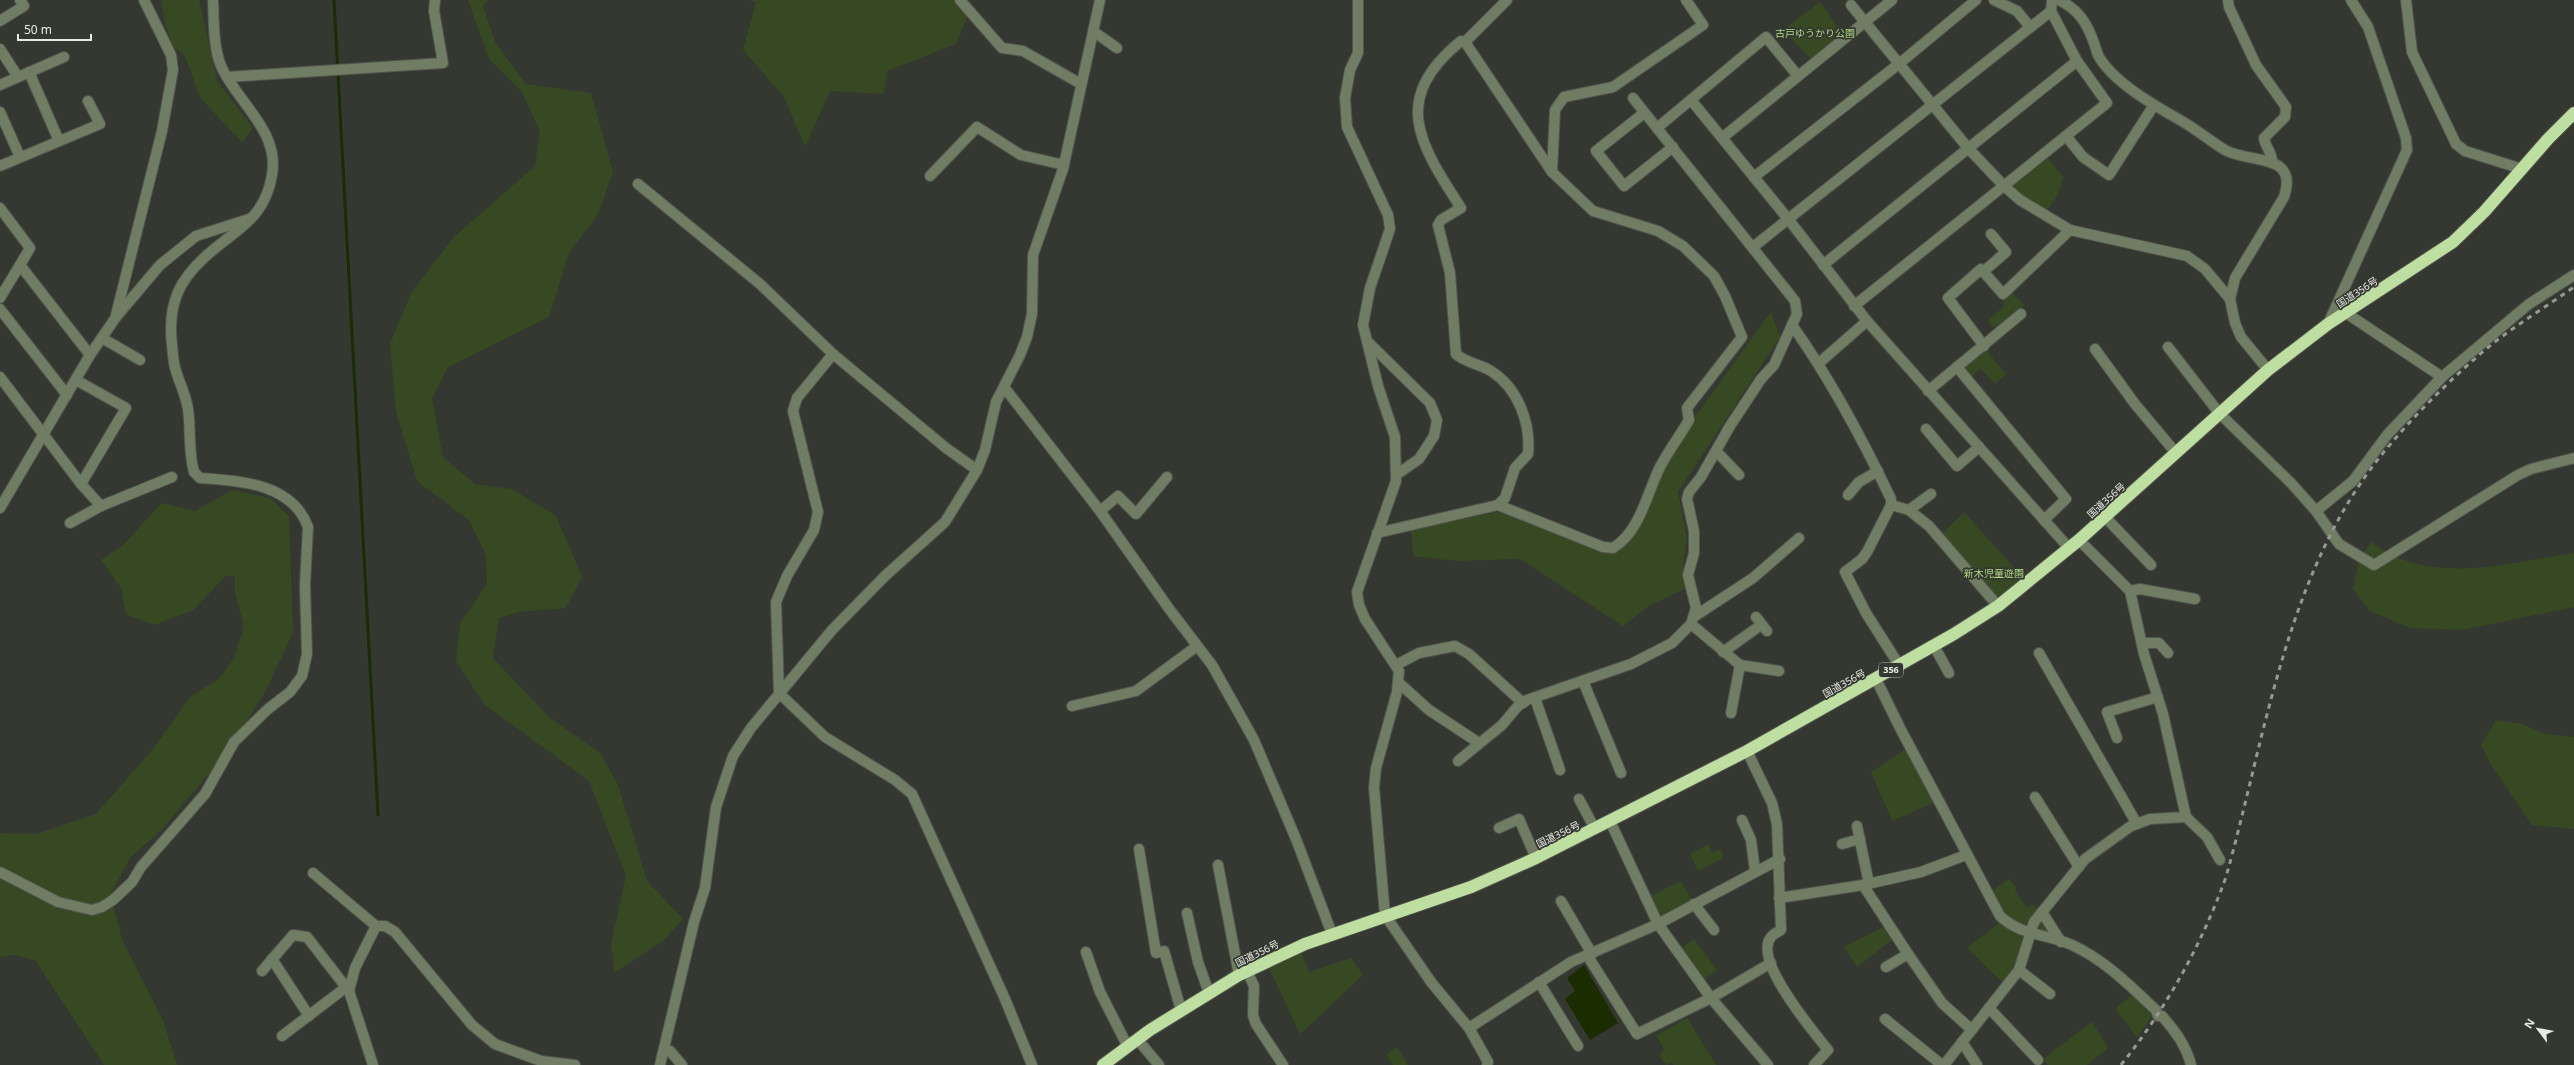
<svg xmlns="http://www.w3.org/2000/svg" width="2574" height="1065" font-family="'Noto Sans','Noto Sans JP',sans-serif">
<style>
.green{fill:#374923}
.water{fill:#1b2c01}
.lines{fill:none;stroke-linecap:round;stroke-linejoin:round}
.stream{stroke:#1b2c01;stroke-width:3}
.minor-casing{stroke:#51554d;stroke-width:12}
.highway-casing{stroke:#51554d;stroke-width:14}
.minor{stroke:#707d64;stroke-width:10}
.highway{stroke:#bfdea1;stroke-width:12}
.rail{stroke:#979a93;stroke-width:3;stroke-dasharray:5 5;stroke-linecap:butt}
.labels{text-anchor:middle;stroke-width:3.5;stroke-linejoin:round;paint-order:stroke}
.shield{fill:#343830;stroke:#b2b5af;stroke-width:1}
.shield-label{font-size:9px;font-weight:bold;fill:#e8ebe5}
.park-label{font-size:10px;fill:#b0d885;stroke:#343830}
.street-label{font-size:10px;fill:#e8ebe5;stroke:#343830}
</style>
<rect width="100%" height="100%" fill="#343830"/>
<!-- green -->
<g class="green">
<polygon points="161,0 199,0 217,81 253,128 242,142 201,99 184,54 174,48 166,26"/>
<polygon points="468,0 488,0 483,6 495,42 526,84 591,93 613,172 598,214 569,253 549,317 448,367 432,398 443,457 475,484 512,489 556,516 582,577 566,608 519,612 499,618 493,658 549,717 600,753 618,785 647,881 683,919 663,941 615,972 611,945 626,876 589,781 484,704 456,661 460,624 487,584 486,555 469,520 417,481 396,411 390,344 411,293 454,237 535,166 540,132 522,92 489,59"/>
<polygon points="748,0 966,0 969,12 956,44 887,71 883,94 830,91 805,147 784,97 743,50 756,2"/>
<polygon points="1820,2 1844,36 1813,61 1783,30"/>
<polygon points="2048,158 2063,177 2058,194 2046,212 2010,188"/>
<polygon points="2011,292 2024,305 1997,330 1988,321 2005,305 2002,299"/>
<polygon points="1771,312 1780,337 1678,492 1687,539 1683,565 1685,589 1650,605 1623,626 1520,559 1457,561 1413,556 1411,530 1507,510 1610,547 1627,538 1681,436"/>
<polygon points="1985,349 2006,374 1995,384 1981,369 1970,378 1961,368"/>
<polygon points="232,490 270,498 289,516 293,633 263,696 219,762 161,830 130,858 110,895 123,942 163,1020 177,1065 104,1065 35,960 14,955 0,957 0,833 36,834 96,814 153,749 191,696 219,679 234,658 244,627 235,592 235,576 226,576 192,611 154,625 126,614 121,588 101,560 124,544 162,503 195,511"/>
<polygon points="1964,512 2027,582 1998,606 1939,537"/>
<path d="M 2371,542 C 2429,587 2507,563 2574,553 L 2574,607 L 2462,630 L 2410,628 L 2370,611 L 2353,589 L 2359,560 Z"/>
<polygon points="2496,720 2522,724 2546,734 2574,737 2574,829 2532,825 2492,766 2481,745"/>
<polygon points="1909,747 1938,801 1892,821 1871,772"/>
<polygon points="1709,844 1712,853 1721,849 1723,858 1698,871 1690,854"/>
<polygon points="2009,879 2016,887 2015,891 2027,908 2032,904 2042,912 2061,942 2031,934 2006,986 1967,948 2003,920 1986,895"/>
<polygon points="1681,881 1694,904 1658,924 1649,897"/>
<polygon points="1889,924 1897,936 1857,967 1844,947"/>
<polygon points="1694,939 1717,970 1700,983 1677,951"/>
<polygon points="1299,947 1309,972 1351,958 1363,975 1300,1034 1266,961"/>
<polygon points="2135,992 2156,1010 2137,1037 2115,1009"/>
<polygon points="1687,1018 1716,1065 1674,1065 1672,1062 1666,1065 1659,1055 1665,1050 1656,1036"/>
<polygon points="2092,1022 2108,1048 2087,1065 2048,1065 2043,1059"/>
<polygon points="1397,1047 1408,1065 1393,1065 1386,1055"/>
</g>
<!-- water -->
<polygon class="water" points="1584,965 1618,1023 1590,1040 1565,999 1575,991 1567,978"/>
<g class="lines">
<!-- stream -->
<polyline class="stream" points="334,0 378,815"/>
<defs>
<g id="minor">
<polyline points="960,0 1002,48 1023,51 1081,84"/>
<polyline points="1358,0 1358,53 1350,70 1345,98 1347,127 1388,215 1390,229 1370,288 1363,325 1378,386 1395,437 1396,481 1357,592 1359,605 1365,619 1399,671 1397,692 1376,768 1374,788 1385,915 1431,982 1469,1028 1488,1062 1487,1065"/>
<polyline points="1994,0 2017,11 2030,27"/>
<path d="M 2059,0 C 2079,10 2087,23 2094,43 C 2096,49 2097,55 2101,60 C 2117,84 2155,106 2180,120 C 2196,129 2210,141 2225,150 C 2250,164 2299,152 2284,197 L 2235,278 L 2230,299 L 2235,323 L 2241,337 L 2268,370"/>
<path d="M 2228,0 L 2229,7 L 2256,65 L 2286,107 L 2285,117 L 2264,138 C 2265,147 2273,153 2272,163"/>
<polyline points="2406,0 2412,52 2456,144 2465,151 2522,169"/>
<polyline points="1851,5 1968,148 2004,186 2020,200 2070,230"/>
<polyline points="0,21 24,6 20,0"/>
<polyline points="1093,31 1117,48"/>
<polyline points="0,49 18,77"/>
<polyline points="29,72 59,141"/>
<polyline points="227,77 443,63 434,11 435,0"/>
<polyline points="0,85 64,57"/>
<polyline points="1691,100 1789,220 1867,321 2069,548"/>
<polyline points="0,112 20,157"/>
<polyline points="1644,113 1596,151 1624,186 1673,147"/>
<polyline points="1657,128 1766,37 1798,76"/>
<polyline points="2066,136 2083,157 2109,175 2154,105"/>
<polyline points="1722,138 1892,0"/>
<polyline points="0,166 100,124 88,101"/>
<polyline points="1552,172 1555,110 1564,97 1613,87 1703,25 1686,0"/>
<polyline points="930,176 977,127 1021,155 1064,165"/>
<polyline points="1754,177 1900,63 1976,0"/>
<polyline points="638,184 760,284 833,354 946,448 977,470"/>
<polyline points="0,208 30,248 20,265"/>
<polyline points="1753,247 2051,11 2052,0"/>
<polyline points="1823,265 2077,61"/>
<polyline points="1983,272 2006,252 1991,234"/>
<polyline points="0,298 20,265 90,355"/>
<polyline points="1854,306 2107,103 2077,61 2051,11"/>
<polyline points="0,309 67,395"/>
<polyline points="2346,313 2442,377 2529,304 2574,275"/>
<polyline points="116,315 162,131 173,70 171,55 144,0"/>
<polyline points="2328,324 2407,150 2406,138 2368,27 2351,0"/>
<path d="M 1792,325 C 1831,380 1862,438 1891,499 L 1891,505 L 1867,552 L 1862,559 L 1845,572 L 1866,613 L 1899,665"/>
<polyline points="102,338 140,360"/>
<polyline points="1369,343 1430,403 1437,420 1434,436 1419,459 1396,475"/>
<polyline points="1984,346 1948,298 1981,269 2003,294 2070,230 2187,256 2205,269 2230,299"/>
<polyline points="2168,347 2219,413 2291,483 2316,511 2339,544 2374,565 2518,475 2531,469 2574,458"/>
<polyline points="2095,349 2135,404 2176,453"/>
<polyline points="833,354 797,398 793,411 818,512 814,530 787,576 776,602 779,693 825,737 895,780 912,794 1005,999 1032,1065"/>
<polyline points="1819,363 1867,321"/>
<polyline points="1957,367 2066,499 2044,520"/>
<polyline points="0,377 81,484 101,506"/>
<polyline points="76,380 126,408 81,484"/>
<polyline points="1004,387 1100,511 1170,610 1212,665 1254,740 1296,839 1332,934"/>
<polyline points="1928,391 2021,314"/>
<polyline points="1926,429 1957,466 1979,447"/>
<polyline points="1716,451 1739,475"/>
<polyline points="1848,495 1859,482 1878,471"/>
<path d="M 1498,505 L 1603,547 L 1613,548 C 1640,532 1647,493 1660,467 C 1668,451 1680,436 1689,420 L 1687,408 L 1742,337 L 1725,296 L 1714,276 L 1683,246 L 1658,231 L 1593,211 L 1552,172 L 1465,42 L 1507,0"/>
<polyline points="1891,505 1909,510 1929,526 1998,606"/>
<polyline points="0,508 90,355 116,317 160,265 196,236 249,219"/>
<polyline points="1909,510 1931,494"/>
<polyline points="1100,511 1118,496 1136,514 1167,477"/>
<polyline points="2316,511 2353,481 2387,435 2442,377"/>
<polyline points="2105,517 2151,565"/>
<polyline points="70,523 101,506 172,477"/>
<path d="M 1377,533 L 1498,505 L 1505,498 L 1515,468 L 1528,454 C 1531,423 1518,388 1491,371 C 1480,364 1466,363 1456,354 L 1450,273 L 1438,225 L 1441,220 L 1461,208 C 1419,143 1390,99 1461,41 L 1465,42"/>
<polyline points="2130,591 2140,589 2195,599"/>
<polyline points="1695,616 1753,578 1799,538"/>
<polyline points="1756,617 1767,631"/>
<polyline points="1691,624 1740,665 1731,713"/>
<polyline points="2142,643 2159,643 2168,653"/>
<polyline points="1934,646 1949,673"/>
<polyline points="1723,652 1761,625"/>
<polyline points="2039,653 2137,824"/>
<polyline points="1396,665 1419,653 1455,646 1469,654 1523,703"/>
<polyline points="1740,665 1779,671"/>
<path d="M 1876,679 L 1900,728 L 2000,916 C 2023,937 2046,933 2072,945 C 2105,960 2130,986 2156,1010 L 2158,1016 L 2162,1016 C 2175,1031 2186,1045 2191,1065"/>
<polyline points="1583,681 1621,773"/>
<polyline points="1398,682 1429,710 1479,743"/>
<polyline points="1535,698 1560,770"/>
<polyline points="1072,706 1136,691 1197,646"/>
<polyline points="2117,738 2107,712 2158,697"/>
<path d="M 1747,751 L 1772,803 L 1777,824 L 1781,930 C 1778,932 1773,934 1771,937 C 1752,960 1814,1032 1828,1050 L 1814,1065"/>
<polyline points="1458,761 1502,725 1518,706 1527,700 1631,664 1672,643 1691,624 1696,608 1688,575 1694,553 1694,531 1687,499 1689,492 1701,477 1730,426 1761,379 1774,365 1797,314 1795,301 1633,98"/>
<polyline points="2035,797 2079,867"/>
<polyline points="1579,799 1595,829"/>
<polyline points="2186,817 2207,837 2220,860"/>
<polyline points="1742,820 1751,840 1755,871"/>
<polyline points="1610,821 1658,924 1711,998 1768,1065"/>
<polyline points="1857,826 1869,884"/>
<polyline points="1499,828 1519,819 1536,858"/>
<polyline points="1842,844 1860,839"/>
<polyline points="1139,849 1156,953 1164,951 1181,1010"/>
<polyline points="1218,865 1239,975"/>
<path d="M 0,872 L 58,902 L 92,910 L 102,907 L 113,900 L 132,882 L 141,867 L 205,794 L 234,742 L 268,709 L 290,692 L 302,676 L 307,654 L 305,585 L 308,527 C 292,483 240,481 200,478 L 194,472 C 188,452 191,429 188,409 C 186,396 180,384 176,371 C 173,363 173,353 172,345 C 167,302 180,277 213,250 C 242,226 265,216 272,175 C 280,131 237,102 221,66 C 213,46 214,21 213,0"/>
<polyline points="313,873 376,926"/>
<polyline points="1863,885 1908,954"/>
<polyline points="1779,898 1863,885 1921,872 1966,855"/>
<polyline points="1561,901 1592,954"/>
<polyline points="1694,904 1714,930"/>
<polyline points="2042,912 2061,942"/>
<polyline points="1187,913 1198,962 1209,993"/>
<polyline points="1086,952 1100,992 1128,1047"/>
<polyline points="1587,955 1637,1034 1711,998 1771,963"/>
<polyline points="272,959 309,1016"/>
<polyline points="1886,967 1908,954 1942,1003 1972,1030"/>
<polyline points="2019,970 2050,994"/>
<polyline points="262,971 293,935 307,937 349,991 373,1065"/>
<polyline points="1247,971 1254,986 1253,1015 1256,1024 1283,1065"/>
<polyline points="1539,982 1578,1046"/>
<polyline points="349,991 355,968 376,926 385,926 395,932 472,1025 495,1044 541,1061 575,1065"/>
<polyline points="1989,1008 2038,1060"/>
<polyline points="1885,1019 1942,1065"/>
<polyline points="1469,1028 1571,962 1658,924 1780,859"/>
<polyline points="282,1036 345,988"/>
<polyline points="1137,1039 1159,1065"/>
<polyline points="1962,1042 1977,1065"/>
<polyline points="664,1049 670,1051 682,1065"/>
<polyline points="660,1065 694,922 705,888 716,807 733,756 751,728 832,630 885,576 945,522 977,470 985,450 996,402 1020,355 1027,337 1032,314 1033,255 1063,169 1100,0"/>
<polyline points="1944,1065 2019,970 2034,922 2085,859 2131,826 2150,819 2186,817 2163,714 2144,654 2130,591 2079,540"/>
</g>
<polyline id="highway" points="1103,1065 1150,1030 1239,975 1305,944 1471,887 1536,858 1747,751 1954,634 1998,606 2079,540 2268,370 2328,324 2453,242 2484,212 2548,139 2574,113"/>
</defs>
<!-- minor casing -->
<use href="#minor" class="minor-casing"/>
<!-- highway casing -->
<use href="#highway" class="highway-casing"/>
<!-- minor -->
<use href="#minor" class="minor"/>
<!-- highway -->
<use href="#highway" class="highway"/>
<!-- rail -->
<path class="rail" d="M 2121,1065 C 2167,1007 2201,946 2226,877 C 2267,731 2287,566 2388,447 C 2419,410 2455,375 2492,344 C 2518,324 2547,306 2574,287"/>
</g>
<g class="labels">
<!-- shield labels -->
<rect class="shield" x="1879" y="663" width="24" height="14" rx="3"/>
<g class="shield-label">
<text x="1891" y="673">356</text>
</g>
<!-- park labels -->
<g class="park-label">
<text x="1815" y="37">古戸ゆうかり公園</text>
<text x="1994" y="577">新木児童遊園</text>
</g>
<!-- street labels -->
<g class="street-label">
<text transform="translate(2357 292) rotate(-33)" y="4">国道356号</text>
<text transform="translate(2106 500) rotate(-42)" y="4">国道356号</text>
<text transform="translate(1844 683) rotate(-29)" y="4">国道356号</text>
<text transform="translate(1558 834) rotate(-26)" y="4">国道356号</text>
<text transform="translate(1257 953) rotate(-26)" y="4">国道356号</text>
</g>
</g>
<!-- north arrow -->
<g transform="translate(2538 1029) rotate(302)" stroke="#343830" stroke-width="3" paint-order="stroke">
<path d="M0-3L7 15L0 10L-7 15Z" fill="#e8ebe5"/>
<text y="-6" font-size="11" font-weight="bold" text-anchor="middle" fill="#e8ebe5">N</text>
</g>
<!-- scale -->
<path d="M18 34v6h73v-6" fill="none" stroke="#e8ebe5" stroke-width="2"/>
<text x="24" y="34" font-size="12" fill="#e8ebe5" stroke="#343830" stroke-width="3" paint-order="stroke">50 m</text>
</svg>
